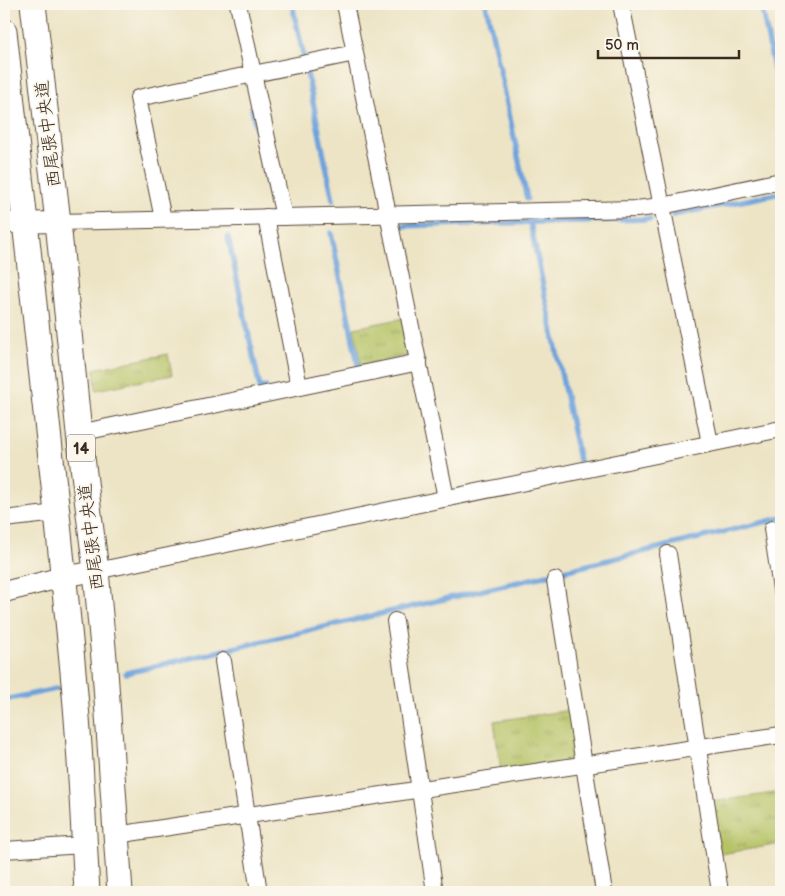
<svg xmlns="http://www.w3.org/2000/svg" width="785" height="896" font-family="'Balsamiq Sans','Klee One',sans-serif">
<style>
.grass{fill:url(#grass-tufts);stroke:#787642}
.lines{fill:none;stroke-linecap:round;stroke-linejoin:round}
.stream{stroke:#6ea3db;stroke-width:5.5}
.minor-casing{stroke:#564637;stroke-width:18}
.tertiary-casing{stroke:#564637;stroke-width:22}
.primary-casing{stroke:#564637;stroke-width:27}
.minor{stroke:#fff;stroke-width:16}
.tertiary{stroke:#fff;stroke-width:20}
.primary{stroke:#fff;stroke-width:25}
.labels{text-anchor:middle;stroke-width:4;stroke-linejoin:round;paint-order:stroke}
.shield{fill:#fbf7ec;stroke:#75685c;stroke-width:1}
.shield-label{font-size:16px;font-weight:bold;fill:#3b2a1e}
.street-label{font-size:18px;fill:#3b2a1e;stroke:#fbf7ec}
</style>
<defs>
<pattern id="grass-tufts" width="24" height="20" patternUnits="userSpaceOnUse" patternTransform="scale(1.25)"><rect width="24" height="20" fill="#b5c265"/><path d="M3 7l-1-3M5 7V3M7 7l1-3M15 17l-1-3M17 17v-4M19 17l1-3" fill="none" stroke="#949e53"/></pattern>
</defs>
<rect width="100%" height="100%" fill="#fbf7ec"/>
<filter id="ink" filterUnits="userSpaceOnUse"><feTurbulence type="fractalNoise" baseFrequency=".02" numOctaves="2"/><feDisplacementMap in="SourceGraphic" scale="10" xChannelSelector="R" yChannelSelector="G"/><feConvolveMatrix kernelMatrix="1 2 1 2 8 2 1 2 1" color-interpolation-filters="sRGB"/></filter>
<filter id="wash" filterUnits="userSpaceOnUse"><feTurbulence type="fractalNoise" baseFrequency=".0096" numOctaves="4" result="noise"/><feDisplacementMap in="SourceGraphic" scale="20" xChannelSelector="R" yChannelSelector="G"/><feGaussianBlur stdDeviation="1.12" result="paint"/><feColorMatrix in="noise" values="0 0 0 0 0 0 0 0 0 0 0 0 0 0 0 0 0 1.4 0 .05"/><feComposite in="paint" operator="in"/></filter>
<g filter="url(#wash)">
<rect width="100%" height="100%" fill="#ede4c5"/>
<!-- grass -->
<g class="grass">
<polygon points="405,318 413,355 361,365 354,328"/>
<polygon points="168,354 172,375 96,390 94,369"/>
<polygon points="571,710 578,755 574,761 501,772 494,721"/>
<polygon points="781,792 781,844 720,854 711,802"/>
</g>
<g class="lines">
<!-- stream -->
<g class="stream">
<polyline points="292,4 304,58"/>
<polyline points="486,4 527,199"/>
<polyline points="761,4 781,104"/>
<polyline points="306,68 333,200"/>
<polyline points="252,109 270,195"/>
<polyline points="673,215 781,193"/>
<polyline points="530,222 579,460"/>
<polyline points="396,226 650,219"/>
<polyline points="331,233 359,369"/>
<polyline points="228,237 260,388 266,387"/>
<polyline points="126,673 531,579 781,518"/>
<polyline points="4,700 56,689"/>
</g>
</g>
</g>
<g filter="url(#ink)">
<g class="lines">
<defs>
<g id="minor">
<polyline points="238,4 284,217"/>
<polyline points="345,4 446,498"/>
<polyline points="621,4 710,443"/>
<polyline points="266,217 299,387"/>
<polyline points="163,219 138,98 355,53"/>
<polyline points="58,222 636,209 662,206 781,181"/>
<polyline points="79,433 419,362"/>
<polyline points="4,519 57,513"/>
<polyline points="772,529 781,589"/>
<polyline points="668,554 720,892"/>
<polyline points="96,571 781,429"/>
<polyline points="555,580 604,892"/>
<polyline points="395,621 435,892"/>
<polyline points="223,661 259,892"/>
<polyline points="116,835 781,735"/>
<polyline points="4,850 84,845"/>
</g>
<g id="tertiary">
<polyline points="4,223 58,222"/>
<polyline points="4,592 63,577 96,571"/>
</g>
<g id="primary">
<polyline points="33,4 58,222 79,433 96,571 105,670 120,892"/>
<path d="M 4,31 L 57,513 C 64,586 73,659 78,732 C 82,786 84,839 87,892"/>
</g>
</defs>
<!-- minor casing -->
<use href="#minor" class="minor-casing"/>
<!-- tertiary casing -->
<use href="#tertiary" class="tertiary-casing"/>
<!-- primary casing -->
<use href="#primary" class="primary-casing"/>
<!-- minor -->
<use href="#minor" class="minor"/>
<!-- tertiary -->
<use href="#tertiary" class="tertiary"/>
<!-- primary -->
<use href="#primary" class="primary"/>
</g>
</g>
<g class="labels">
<!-- shield labels -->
<rect class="shield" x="67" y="434.5" width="28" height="27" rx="4"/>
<g class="shield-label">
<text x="81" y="454">14</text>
</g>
<!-- street labels -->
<g class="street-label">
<text transform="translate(48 134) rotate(-97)" y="6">西尾張中央道</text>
<text transform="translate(91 537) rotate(-97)" y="6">西尾張中央道</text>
</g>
</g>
<!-- margin -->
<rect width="785" height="896" fill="none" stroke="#fbf7ec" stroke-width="20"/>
<!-- scale -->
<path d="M598 50v8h141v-8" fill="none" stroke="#3b2a1e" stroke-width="2.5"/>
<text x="605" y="50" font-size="15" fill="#3b2a1e" stroke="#fbf7ec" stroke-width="4" paint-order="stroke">50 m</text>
</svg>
